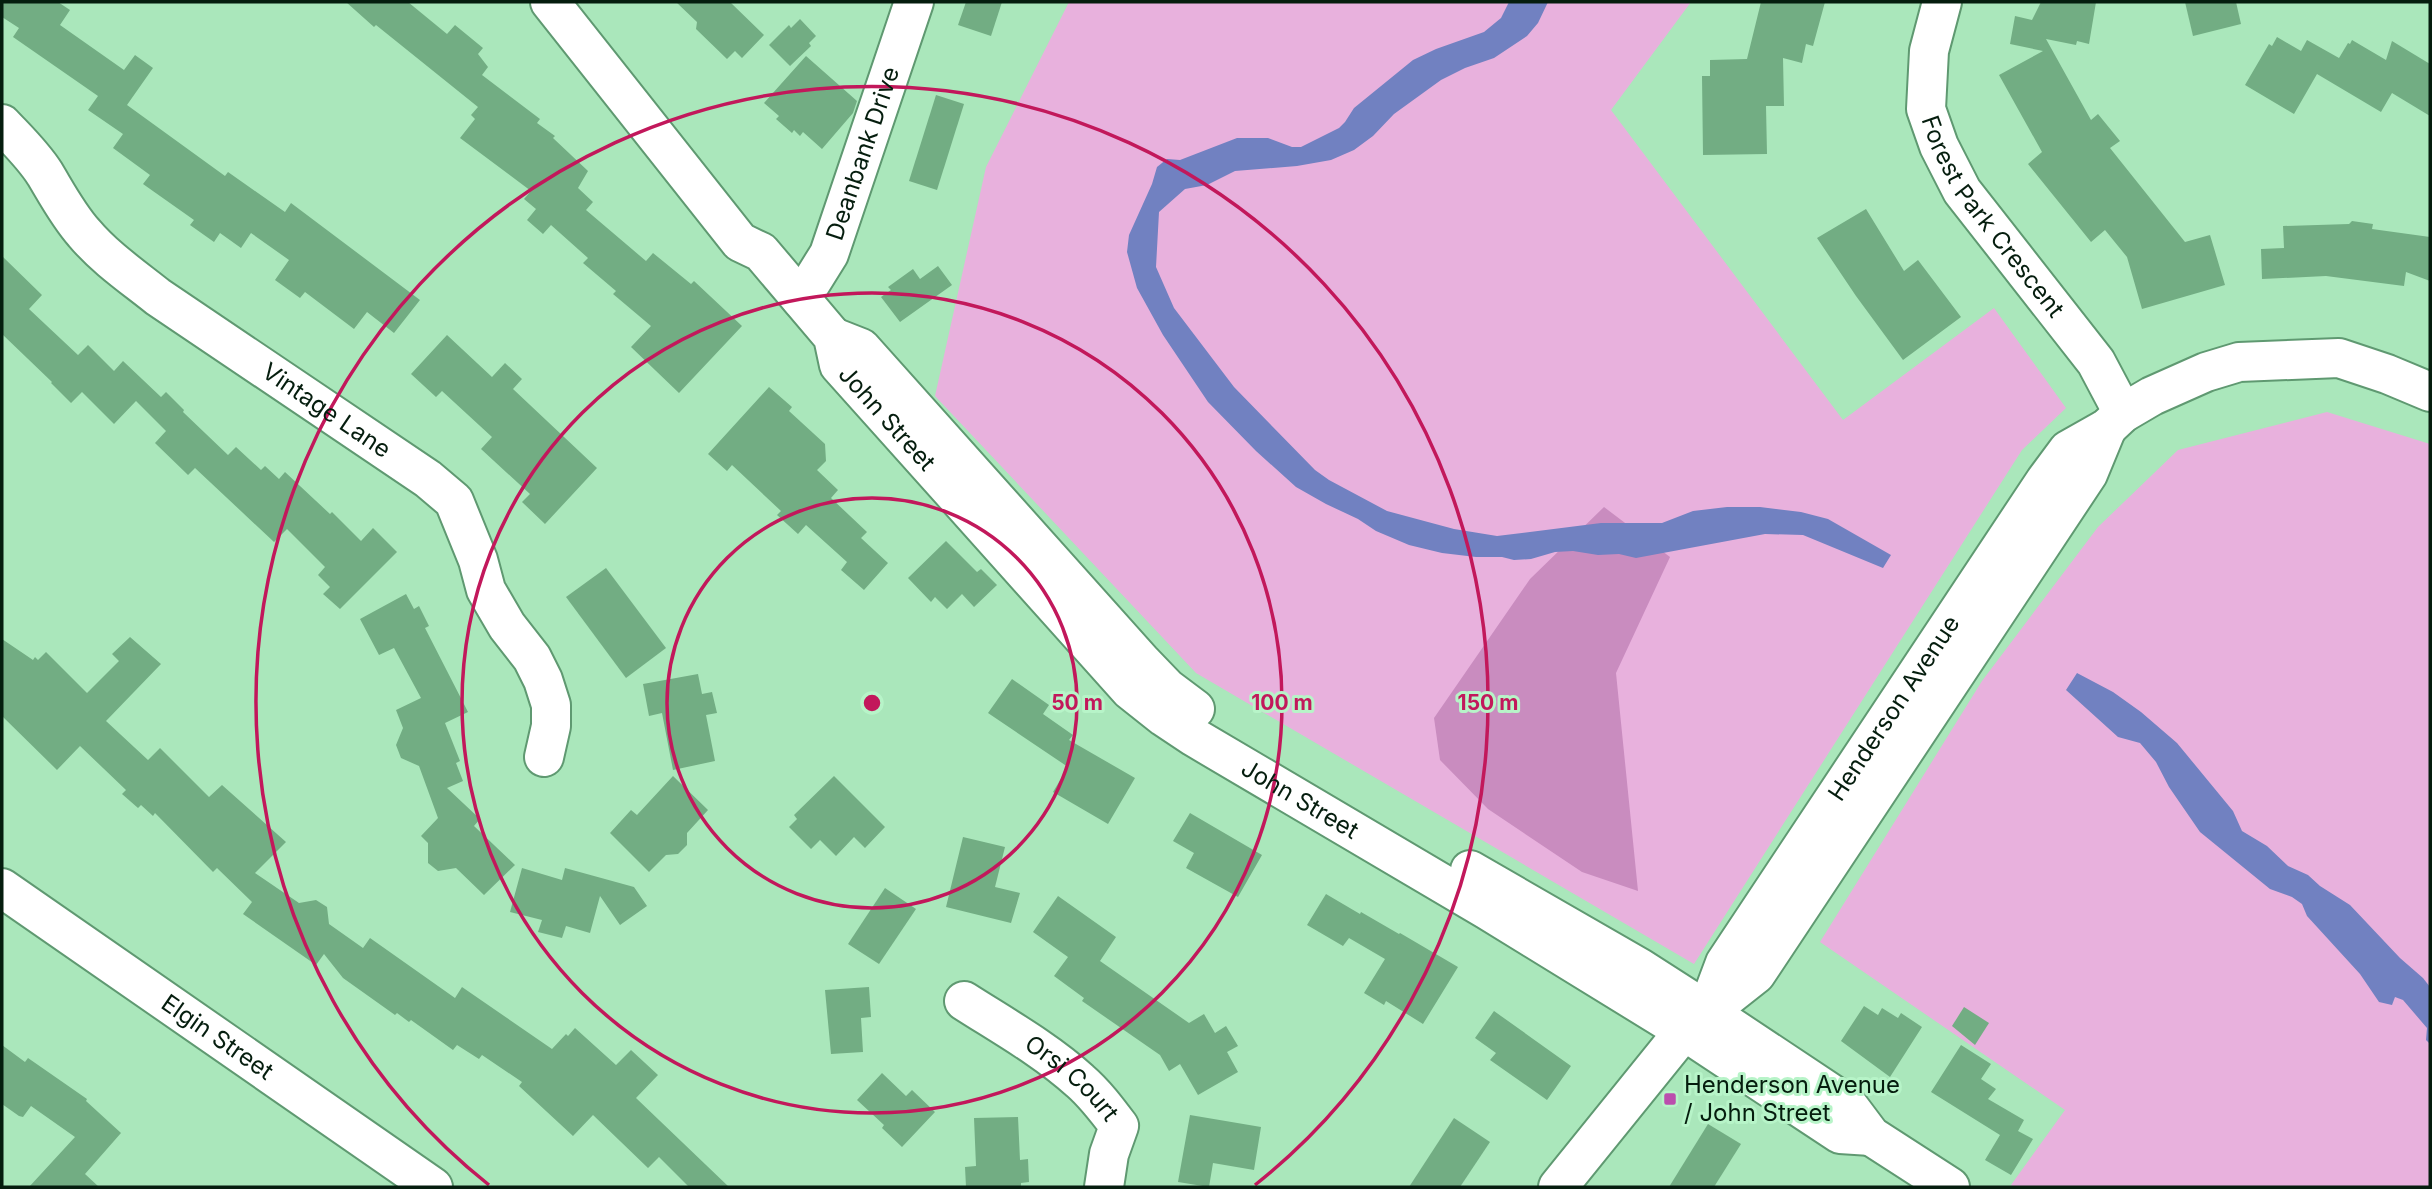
<svg xmlns="http://www.w3.org/2000/svg" width="2432" height="1189" font-family="Inter,sans-serif">
<style>
.green{fill:#e8b1dd}
.forest{fill:#c98cbf}
.water{fill:#7181c1}
.building{fill:#72ad83}
.lines{fill:none;stroke-linecap:round;stroke-linejoin:round}
.minor-casing{stroke:#5f9971;stroke-width:42}
.major-casing{stroke:#5f9971;stroke-width:42}
.minor{stroke:#fff;stroke-width:38}
.major{stroke:#fff;stroke-width:38}
.ring{fill:none;stroke:#c2185b;stroke-width:3.5}
.poi-dot{fill:#bb4ead;stroke:#b7f4c8;stroke-width:2.5}
.labels{text-anchor:middle;stroke-width:6;stroke-linejoin:round;paint-order:stroke}
.street-label{font-size:24px;fill:#051d0e;stroke:#b7f4c8}
.poi-label{font-size:24px;fill:#051d0e;stroke:#b7f4c8;text-anchor:start}
.centre{fill:#c2185b;stroke:#b7f4c8;stroke-width:3.5}
.ring-label{font-size:21px;text-anchor:middle;font-weight:bold;fill:#c2185b;stroke:#b7f4c8;stroke-width:6;stroke-linejoin:round;paint-order:stroke}
</style>
<rect width="100%" height="100%" fill="#aae7bb"/>
<!-- green -->
<g class="green">
<polygon points="1069,2 1691,2 1611,110 1843,420 1994,308 2066,408 2022,450 1694,964 1196,673 935,396 986,167"/>
<polygon points="2327,412 2430,444 2430,1187 2014,1187 2011,1185 2065,1110 1820,942 1982,681 2098,527 2178,450"/>
</g>
<!-- forest -->
<polygon class="forest" points="1604,507 1670,557 1616,673 1638,891 1582,872 1488,809 1440,760 1434,718 1530,579"/>
<!-- water -->
<g class="water">
<polygon points="1509,2 1548,2 1538,23 1527,36 1494,58 1465,68 1441,80 1394,114 1373,136 1354,150 1331,160 1297,166 1235,171 1207,185 1185,189 1159,212 1156,267 1174,308 1234,387 1315,470 1329,480 1387,511 1454,529 1497,536 1601,523 1662,523 1693,511 1727,507 1760,507 1801,512 1828,519 1891,555 1883,568 1803,535 1765,534 1636,558 1619,554 1598,555 1573,551 1555,552 1531,559 1514,560 1502,557 1476,557 1442,553 1409,545 1376,531 1358,519 1326,504 1296,487 1256,451 1208,402 1163,335 1137,288 1127,252 1129,235 1152,184 1157,167 1167,159 1180,160 1237,138 1268,138 1292,147 1301,147 1339,128 1345,122 1354,108 1413,60 1436,49 1484,32 1501,18"/>
<polygon points="2077,673 2113,692 2141,712 2177,743 2233,811 2242,831 2267,846 2288,866 2308,875 2320,886 2350,905 2400,958 2423,978 2430,987 2430,1044 2426,1040 2427,1028 2403,1000 2395,997 2392,1005 2379,1002 2360,974 2307,916 2302,904 2292,897 2270,889 2200,832 2169,787 2156,762 2140,743 2118,737 2066,690"/>
</g>
<!-- building -->
<g class="building">
<polygon points="2,2 58,2 70,10 60,25 124,70 135,55 153,68 127,105 225,176 228,172 285,212 291,203 420,300 394,333 367,312 354,329 305,292 300,298 275,280 289,260 251,233 241,248 220,233 214,242 190,225 194,220 143,184 150,175 113,148 123,134 88,110 98,96 13,37 19,28 2,17"/>
<polygon points="346,2 408,2 447,34 455,25 483,48 478,54 488,67 482,75 540,119 537,123 555,136 553,138 588,171 578,188 593,202 586,210 646,261 653,253 691,284 694,281 742,326 679,393 631,347 651,326 613,294 616,291 583,263 588,258 551,225 543,234 527,220 536,209 524,199 531,191 460,138 475,119 471,115 478,107 376,25 374,27"/>
<polygon points="676,2 730,2 764,35 742,58 735,51 727,59 696,29 697,22"/>
<polygon points="966,2 1002,2 991,36 958,25"/>
<polygon points="1761,2 1825,2 1813,46 1806,44 1802,63 1783,58 1784,106 1766,106 1767,154 1703,155 1702,76 1710,76 1710,60 1747,59"/>
<polygon points="2041,2 2096,2 2089,44 2077,41 2076,45 2046,39 2091,120 2098,114 2120,141 2110,148 2185,242 2210,235 2225,285 2142,309 2127,257 2105,230 2091,242 2028,164 2042,152 1999,75 2043,51 2010,44 2015,16 2032,20"/>
<polygon points="2185,2 2236,2 2241,24 2193,36"/>
<polygon points="800,19 816,36 809,43 811,46 790,66 769,45 789,25 791,28"/>
<polygon points="2277,37 2301,51 2307,40 2339,58 2348,43 2350,44 2352,40 2386,60 2392,41 2430,64 2430,116 2392,93 2381,112 2317,74 2294,114 2245,85 2269,44 2272,46"/>
<polygon points="806,56 857,101 853,113 822,149 803,132 800,136 794,130 792,133 776,119 779,116 764,103"/>
<polygon points="936,95 964,104 937,190 909,181"/>
<polygon points="1866,209 1904,271 1918,260 1961,317 1903,360 1856,296 1817,238"/>
<polygon points="2352,221 2373,224 2372,229 2430,237 2430,281 2406,272 2404,286 2326,276 2262,279 2261,249 2284,248 2283,226 2349,224"/>
<polygon points="2,256 42,295 29,309 78,355 88,345 114,371 123,361 161,397 166,392 184,410 183,412 228,455 236,447 261,470 265,466 279,479 285,472 330,514 332,512 361,541 373,528 397,552 340,609 323,594 330,587 318,575 325,567 287,529 274,542 195,468 188,475 155,443 166,431 136,401 114,424 82,392 71,403 51,383 52,382 2,334"/>
<polygon points="938,266 952,285 900,322 881,297 891,290 888,287 913,269 920,279"/>
<polygon points="447,335 492,377 505,363 522,379 513,389 597,468 545,524 522,502 530,494 481,449 492,437 442,391 436,397 411,374"/>
<polygon points="769,387 792,407 789,411 825,444 826,461 817,470 838,490 831,498 867,532 861,538 888,563 864,590 841,570 847,562 806,525 798,534 777,515 781,511 732,465 727,471 708,454"/>
<polygon points="946,541 977,572 981,569 997,585 974,607 962,594 947,609 935,597 931,602 908,578"/>
<polygon points="606,568 666,648 626,678 566,597"/>
<polygon points="406,594 414,609 419,606 429,626 425,628 468,712 445,723 460,761 456,763 463,781 447,788 480,819 474,826 515,865 484,895 456,868 438,871 428,863 428,843 421,836 438,818 419,766 401,758 396,745 403,728 396,710 421,698 394,648 379,655 360,619"/>
<polygon points="130,637 161,664 106,721 148,760 160,748 209,797 222,785 286,842 255,873 299,903 316,900 327,907 329,924 363,948 370,938 455,998 462,987 552,1049 566,1034 568,1036 575,1028 616,1065 631,1050 658,1075 636,1098 729,1187 689,1187 659,1157 648,1168 593,1115 573,1136 519,1086 522,1082 482,1055 479,1059 457,1045 453,1050 411,1020 409,1022 397,1013 395,1015 343,978 324,954 316,965 243,914 252,902 217,868 213,872 155,813 153,816 141,805 138,808 122,794 126,790 80,746 57,770 2,716 2,639 33,660 35,657 38,660 46,652 87,693 119,661 112,654"/>
<polygon points="698,674 702,694 712,692 717,713 706,715 715,761 673,770 662,713 649,716 643,684"/>
<polygon points="1012,679 1049,705 1043,714 1073,735 1069,740 1135,778 1108,824 1053,792 1068,767 988,713"/>
<polygon points="673,776 708,810 687,833 687,845 678,854 666,855 649,872 610,833 631,810 637,815"/>
<polygon points="834,776 885,827 865,848 854,837 836,856 820,840 811,849 789,827 797,819 794,815"/>
<polygon points="1190,813 1262,855 1238,897 1186,868 1194,853 1173,841"/>
<polygon points="963,837 1005,847 995,887 1020,893 1011,923 946,907"/>
<polygon points="522,868 562,880 565,868 634,887 647,906 620,925 600,896 590,933 566,926 562,938 538,932 542,920 510,912"/>
<polygon points="885,888 916,909 879,964 848,944"/>
<polygon points="1326,894 1360,914 1361,912 1399,934 1400,933 1458,967 1423,1024 1386,1001 1384,1005 1364,993 1385,959 1349,938 1343,946 1307,925"/>
<polygon points="1058,896 1116,937 1100,961 1189,1023 1204,1014 1215,1033 1226,1026 1238,1046 1227,1052 1238,1072 1198,1095 1180,1064 1169,1071 1160,1055 1082,1001 1084,998 1054,976 1068,957 1033,932"/>
<polygon points="869,987 871,1017 861,1018 863,1052 831,1054 825,990"/>
<polygon points="1864,1006 1878,1015 1882,1008 1898,1018 1901,1013 1922,1027 1890,1077 1841,1041"/>
<polygon points="1964,1007 1989,1023 1975,1045 1952,1026"/>
<polygon points="1494,1011 1571,1066 1547,1100 1490,1060 1496,1053 1475,1038"/>
<polygon points="2,1045 25,1062 28,1058 87,1099 86,1101 121,1133 85,1174 99,1187 29,1187 75,1137 31,1106 23,1117 19,1116 2,1104"/>
<polygon points="1961,1045 1991,1064 1981,1079 1996,1089 1988,1099 2024,1120 2018,1131 2033,1139 2011,1175 1985,1160 2000,1135 1931,1092"/>
<polygon points="882,1073 906,1096 912,1090 935,1112 902,1147 882,1128 884,1125 857,1100"/>
<polygon points="1190,1115 1261,1127 1254,1170 1213,1163 1209,1187 1178,1182"/>
<polygon points="1018,1117 1020,1160 1028,1159 1029,1182 1021,1183 1021,1187 966,1187 965,1167 976,1166 974,1118"/>
<polygon points="1454,1118 1490,1142 1460,1187 1409,1187"/>
<polygon points="1708,1124 1741,1144 1714,1187 1669,1187"/>
</g>
<g class="lines">
<defs>
<g id="minor">
<path id="s1" d="M 1942,2 L 1929,51 L 1926,109 L 1939,146 L 1962,191 L 2096,362 L 2123,413"/>
<path id="s2" d="M 2,124 C 17,140 33,155 45,174 C 57,194 68,215 84,233 C 105,258 133,277 158,297 L 428,479 L 454,501 L 478,560 L 486,590 L 507,626 L 532,658 L 543,680 L 551,705 L 551,726 L 544,757"/>
<path id="s3" d="M 801,299 L 829,254 L 914,2"/>
<path id="s4" d="M 2,888 L 433,1187"/>
<path id="s5" d="M 964,1001 C 1003,1026 1046,1050 1080,1081 C 1095,1094 1107,1110 1119,1126 L 1109,1154 L 1104,1187"/>
<path id="s6" d="M 1707,1011 L 1725,963 L 2045,481 L 2068,450 L 2107,428 L 2123,413 L 2152,396 L 2206,372 L 2239,362 L 2339,358 L 2387,374 L 2430,392"/>
<polyline points="1558,1187 1684,1031 1756,974 2088,474 2107,428"/>
</g>
<g id="major">
<path id="s7" d="M 550,2 L 740,242 L 761,252 L 833,337 L 839,365 L 1130,690 L 1164,717 L 1194,737 L 1487,910 L 1684,1031 L 1840,1134 L 1871,1136"/>
<polyline points="833,337 861,348 1141,661 1167,688 1195,709"/>
<polyline points="1470,870 1640,968 1707,1011 1847,1104 1871,1136 1950,1187"/>
</g>
</defs>
<!-- minor casing -->
<use href="#minor" class="minor-casing"/>
<!-- major casing -->
<use href="#major" class="major-casing"/>
<!-- minor -->
<use href="#minor" class="minor"/>
<!-- major -->
<use href="#major" class="major"/>
</g>
<!-- distance rings -->
<g class="ring">
<circle cx="872" cy="703" r="205"/>
<circle cx="872" cy="703" r="410"/>
<path d="M489 1185A616 616 0 1 1 1255 1185"/>
</g>
<!-- markers -->
<rect class="poi-dot" x="1663" y="1092" width="14" height="14" rx="3.5"/>
<g class="labels">
<!-- street labels -->
<g class="street-label">
<text dy="8" stroke="none"><textPath href="#s3" startOffset="159">Deanbank Drive</textPath></text>
<text dy="8" stroke="none"><textPath href="#s1" startOffset="236">Forest Park Crescent</textPath></text>
<text dy="8" stroke="none"><textPath href="#s2" startOffset="438">Vintage Lane</textPath></text>
<text dy="8" stroke="none"><textPath href="#s7" startOffset="541">John Street</textPath></text>
<text dy="8" stroke="none"><textPath href="#s6" startOffset="357">Henderson Avenue</textPath></text>
<text dy="8" stroke="none"><textPath href="#s7" startOffset="1108">John Street</textPath></text>
<text dy="8" stroke="none"><textPath href="#s4" startOffset="262">Elgin Street</textPath></text>
<text dy="8" stroke="none"><textPath href="#s5" startOffset="133">Orsi Court</textPath></text>
</g>
<!-- poi labels -->
<g class="poi-label">
<text x="1684" y="1093">Henderson Avenue<tspan x="1684" dy="28">/ John Street</tspan></text>
</g>
</g>
<circle cx="872" cy="703" r="10" class="centre"/>
<g class="ring-label">
<text x="1077" y="710">50 m</text>
<text x="1282" y="710">100 m</text>
<text x="1488" y="710">150 m</text>
</g>
<!-- border -->
<rect width="2432" height="1189" fill="none" stroke="#051d0e" stroke-width="7"/>
</svg>
